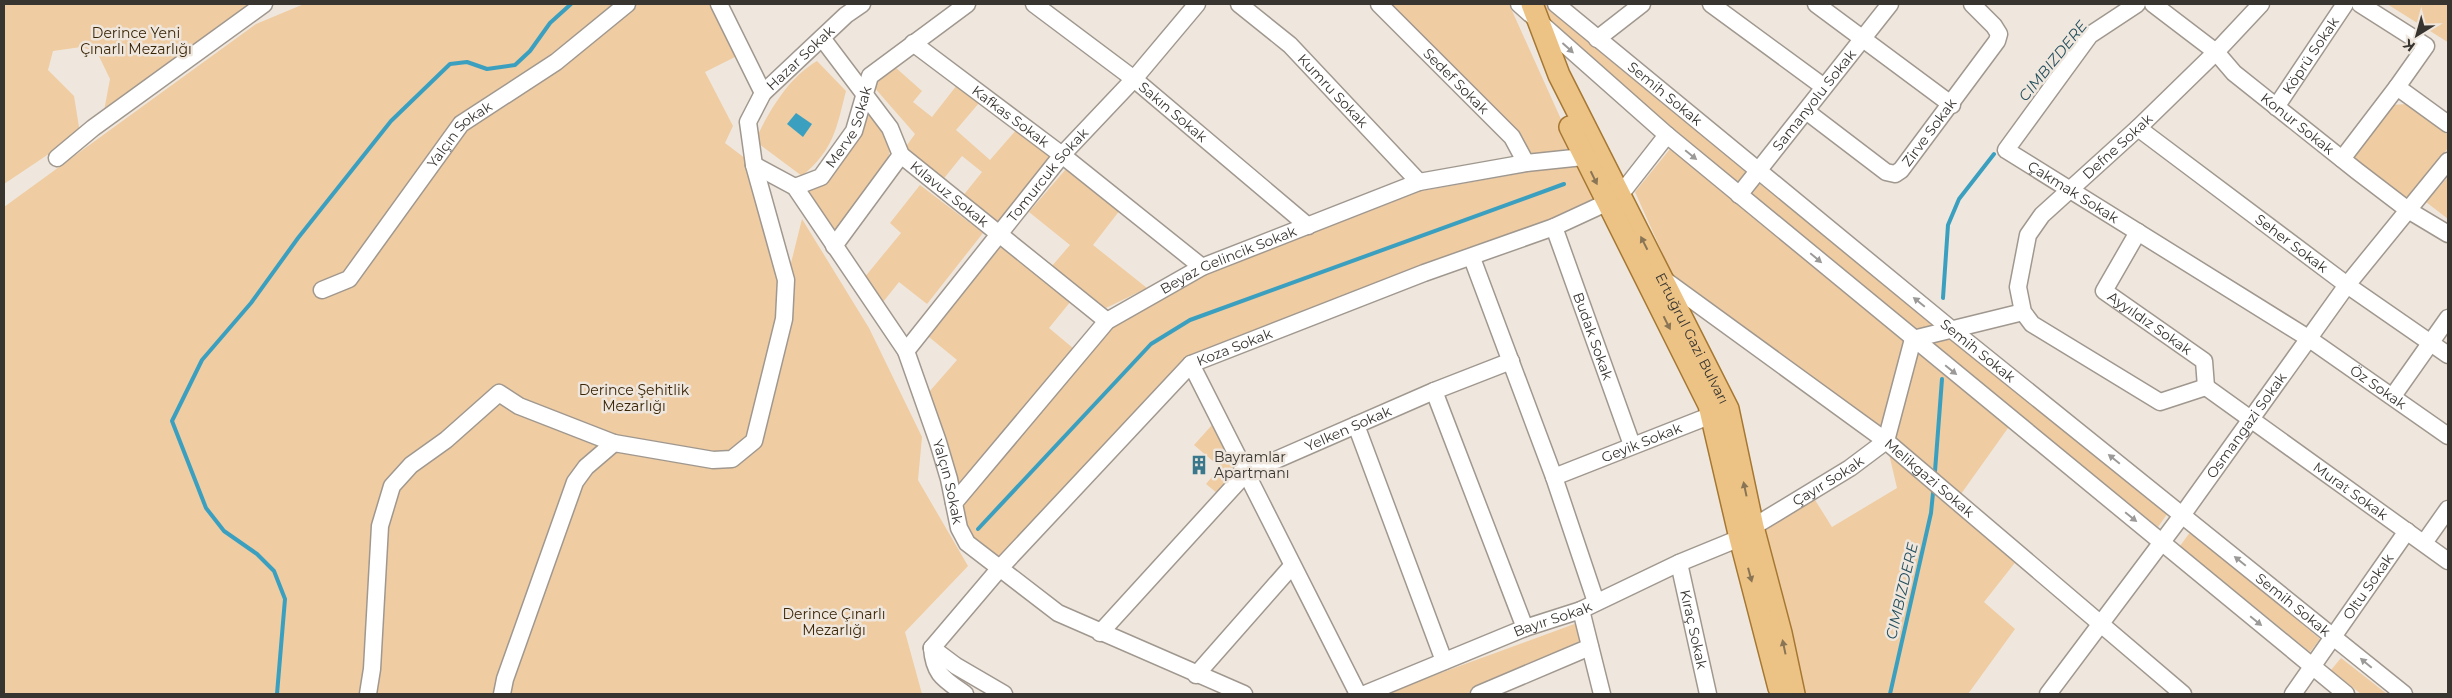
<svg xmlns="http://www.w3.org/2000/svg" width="2452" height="698" font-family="Montserrat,sans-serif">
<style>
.green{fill:#efcca2}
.water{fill:#3ba0c0}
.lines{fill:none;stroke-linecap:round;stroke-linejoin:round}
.stream{stroke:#3ba0c0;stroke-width:4}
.minor-casing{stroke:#a0988f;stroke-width:19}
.major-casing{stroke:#a57732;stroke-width:24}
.minor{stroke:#fff;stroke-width:16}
.major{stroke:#ecc384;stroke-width:21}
.oneway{fill:#9c9a98}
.oneway2{fill:#897556}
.labels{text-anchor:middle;stroke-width:5;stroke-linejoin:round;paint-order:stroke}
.park-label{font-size:14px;fill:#3a2507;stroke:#efe7dd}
.street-label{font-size:14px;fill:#383531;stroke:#efe7dd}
.poi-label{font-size:14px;fill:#383531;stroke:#efe7dd;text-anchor:start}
.water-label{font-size:15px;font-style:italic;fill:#26505f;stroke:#efe7dd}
</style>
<rect width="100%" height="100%" fill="#efe7dd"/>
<!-- green -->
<g class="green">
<polygon points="4,4 252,4 104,111 110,79 97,52 81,47 53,51 48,70 74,96 80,133 4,184"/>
<polygon points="304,4 712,4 735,57 705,72 733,126 725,143 754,165 787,279 802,219 869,328 922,437 918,480 968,566 905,632 922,694 4,694 4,207 256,24"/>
<polygon points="1386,4 1509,4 1574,148 1526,156 1517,135 1447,61"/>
<polygon points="1545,4 1550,4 1748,169 1737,185 1550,25"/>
<polygon points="2387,4 2448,5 2448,42 2446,41"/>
<path d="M 817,61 L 846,91 C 836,130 834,149 802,176 L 755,141 C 769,111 788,78 817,61 Z"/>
<polygon points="895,67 922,91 913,102 932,117 957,85 979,103 956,130 990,160 1017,129 1053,157 997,225 962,197 982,172 962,156 941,182 902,152 915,134 873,86"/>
<polygon points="866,102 891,146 886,167 833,236 804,191"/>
<polygon points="2408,104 2448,135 2448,148 2407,199 2349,159 2390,105"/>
<polygon points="1670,149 1905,341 1881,432 1675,281 1635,192"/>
<path d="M 1580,163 L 1595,198 L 1519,234 L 1203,352 L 1005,559 C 968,540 970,540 960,501 L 1112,325 L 1206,274 L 1421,191 Z"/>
<polygon points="1066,169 1120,210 1093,245 1147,288 1106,308 1052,266 1070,245 1029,212"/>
<polygon points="2448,177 2448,219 2426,202"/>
<polygon points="1762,180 1940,325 1915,332 1751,196"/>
<polygon points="920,185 983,233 927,304 899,282 883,302 864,278 901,233 890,223"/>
<polygon points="1002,245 1071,301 1049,328 1073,348 957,486 929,392 957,360 929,337"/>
<polygon points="1950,333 2170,510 2158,527 1926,341"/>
<polygon points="1913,339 2013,421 1956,501 2021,555 1984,602 2015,629 1968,694 1793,694 1753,527 1810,492 1832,527 1897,488 1886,441"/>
<polygon points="1212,425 1234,470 1217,493 1206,484 1220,467 1194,445"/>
<polygon points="2191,531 2320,639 2310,652 2180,546"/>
<polygon points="1577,623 1582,640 1466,694 1383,694"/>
<polygon points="2341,658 2387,694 2361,694 2331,670"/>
</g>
<!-- water -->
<polygon class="water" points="796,113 812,124 803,137 787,124"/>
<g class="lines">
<!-- stream -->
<g class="stream">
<polyline points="1943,298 1948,225 1959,199 1994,154"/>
<polyline points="1935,471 1942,379"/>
<polyline points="978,529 1151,344 1190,320 1564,184"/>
<polyline points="277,694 285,599 274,571 257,554 224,531 206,508 172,421 202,360 251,303 298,238 391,121 450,64 467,62 487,69 515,65 530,51 550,23 571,4"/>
<polyline points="1890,694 1931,513 1933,493"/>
</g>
<defs>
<g id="minor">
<polyline points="719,4 763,93"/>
<path id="s1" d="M 1034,4 L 1134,79 L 1308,226"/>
<path id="s2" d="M 1239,4 L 1290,45 L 1419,182"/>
<path id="s3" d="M 1379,4 L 1512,137 L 1526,163"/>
<polyline points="1519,4 1667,135 2346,694"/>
<path id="s4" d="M 1556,4 L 1951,329 L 2404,694"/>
<polyline points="1711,4 1824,87"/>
<polyline points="1816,4 1952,105"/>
<path id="s5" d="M 2137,4 L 2090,35 L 2006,150 L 2308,338 L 2448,436"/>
<path id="s6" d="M 2153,4 L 2216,52 L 2234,73 L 2357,171 L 2408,210 L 2448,234"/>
<polyline points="2360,4 2426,46 2397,87"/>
<path id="s7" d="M 822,38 L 890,128 L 901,155 L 1107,321"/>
<polyline points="1597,39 1642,4"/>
<path id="s8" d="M 913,43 L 1062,155 L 1202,267"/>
<path id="s9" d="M 2276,107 L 2345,4"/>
<path id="s10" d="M 1806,111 L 1886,172 L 1895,174 L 1901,170 L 1997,41 L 1999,34 L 1994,26 L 1972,4"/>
<path id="s11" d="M 2138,128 L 2347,285 L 2448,355"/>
<polyline points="57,158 93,128 264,4"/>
<polyline points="2342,159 2397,87 2448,124"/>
<path id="s12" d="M 754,165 L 795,187 L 906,351 L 938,442 L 949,479 L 959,528 L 967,543 L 1058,613 L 1244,694"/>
<path id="s13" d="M 795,187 L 821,177 L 854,131 L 870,76 L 967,4"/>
<path id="s14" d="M 1739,195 L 1890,4"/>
<path id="s15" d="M 1554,227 L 1632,445"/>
<path id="s16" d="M 2138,232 L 2104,291 L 2204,361 L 2206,387"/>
<polyline points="834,246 901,155"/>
<polyline points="1472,258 1554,477 1596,602"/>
<path id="s17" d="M 1662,278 L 1886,441 L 2183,694"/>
<path id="s18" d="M 322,290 L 349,279 L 461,124 L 556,62 L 627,4"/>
<polyline points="1913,339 2023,312"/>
<path id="s19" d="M 906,351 L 1062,155 L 1134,79 L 1197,4"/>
<polyline points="1191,364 1358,694"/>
<path id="s20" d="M 2206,387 L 2160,402 L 2032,324 L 2023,312 L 2018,287 L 2028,235 L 2042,215 L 2138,128 L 2216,52 L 2261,4"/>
<path id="s21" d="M 2206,387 L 2448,561"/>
<polyline points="1434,391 1525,628"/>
<polyline points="2393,396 2448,318"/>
<polyline points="1356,425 1444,661"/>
<path id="s22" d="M 1554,477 L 1722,411"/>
<path id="s23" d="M 954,503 L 1107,321 L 1202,267 L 1419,182 L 1526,163 L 1583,157"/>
<path id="s24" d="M 1753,527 L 1850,468 L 1886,441 L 1913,339"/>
<polyline points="2424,543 2448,509"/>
<path id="s25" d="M 1679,563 L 1708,694"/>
<polyline points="1581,610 1602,694"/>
<path id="s26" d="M 1100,633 L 1246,473 L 1434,391 L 1511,361"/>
<path id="s27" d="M 932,648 L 1000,568 L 1191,364 L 1424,273 L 1554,227 L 1606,203 L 1620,195 L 1667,135"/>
<polyline points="932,648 956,666 1004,694"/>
<path d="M 932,648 C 934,675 944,679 965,694"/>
<polyline points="1196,675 1292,566"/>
<polyline points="368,694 372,669 380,526 392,486 411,465 446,440 499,393 519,406 614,443"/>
<path id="s28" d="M 502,694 L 505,679 L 575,482 L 586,467 L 614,443 L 713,460 L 732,459 L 754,441 L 784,319 L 786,280 L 754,165 L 748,122 L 763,93 L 846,15 L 862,4"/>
<path id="s29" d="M 1365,694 L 1525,628 L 1581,610 L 1679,563 L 1740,538"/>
<polyline points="1479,694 1590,647"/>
<path id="s30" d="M 2048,694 L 2183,514 L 2347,285 L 2448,161"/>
<path id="s31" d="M 2293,694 L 2407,531"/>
</g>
<g id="major">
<path id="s32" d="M 1532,4 L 1559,75 L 1728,409 L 1753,527 L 1781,633 L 1794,694"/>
<polyline points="1570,127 1709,405 1740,538 1779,688"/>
</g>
</defs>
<!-- minor casing -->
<use href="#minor" class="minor-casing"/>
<!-- major casing -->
<use href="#major" class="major-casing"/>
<!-- minor -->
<use href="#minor" class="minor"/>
<!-- major -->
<use href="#major" class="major"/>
</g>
<!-- one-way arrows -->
<defs><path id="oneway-solid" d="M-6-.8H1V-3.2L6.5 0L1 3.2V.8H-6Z" transform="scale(1.25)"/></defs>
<g class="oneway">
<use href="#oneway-solid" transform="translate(1568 48) rotate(42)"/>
<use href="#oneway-solid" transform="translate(1691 155) rotate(39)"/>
<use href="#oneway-solid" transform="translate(1816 258) rotate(40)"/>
<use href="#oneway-solid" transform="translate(1919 302) rotate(-141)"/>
<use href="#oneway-solid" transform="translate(1951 370) rotate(39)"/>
<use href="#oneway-solid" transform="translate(2114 459) rotate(-141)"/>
<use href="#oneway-solid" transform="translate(2131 517) rotate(39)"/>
<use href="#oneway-solid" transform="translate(2240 561) rotate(-141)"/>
<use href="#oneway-solid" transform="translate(2256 621) rotate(39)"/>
<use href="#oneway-solid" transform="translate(2366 663) rotate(-140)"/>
</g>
<g class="oneway2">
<use href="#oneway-solid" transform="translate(1594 178) rotate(64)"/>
<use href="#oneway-solid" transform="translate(1644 243) rotate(-117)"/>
<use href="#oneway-solid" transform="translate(1667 323) rotate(63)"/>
<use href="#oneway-solid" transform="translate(1745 489) rotate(-102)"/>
<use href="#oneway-solid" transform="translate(1750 575) rotate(75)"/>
<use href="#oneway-solid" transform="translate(1784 647) rotate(-102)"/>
</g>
<!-- icons -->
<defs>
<symbol id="building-bare" viewBox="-9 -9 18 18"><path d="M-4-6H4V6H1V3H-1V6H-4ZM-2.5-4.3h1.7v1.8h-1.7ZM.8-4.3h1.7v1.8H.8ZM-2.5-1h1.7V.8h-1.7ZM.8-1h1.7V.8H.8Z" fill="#39778d" stroke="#efe7dd" stroke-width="2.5" paint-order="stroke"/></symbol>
</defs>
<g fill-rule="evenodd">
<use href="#building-bare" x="1185" y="451" width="28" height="28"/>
</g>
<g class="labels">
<!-- park labels -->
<g class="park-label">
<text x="136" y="38">Derince Yeni<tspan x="136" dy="16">Çınarlı Mezarlığı</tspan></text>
<text x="634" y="395">Derince Şehitlik<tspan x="634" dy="16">Mezarlığı</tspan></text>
<text x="834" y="619">Derince Çınarlı<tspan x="834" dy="16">Mezarlığı</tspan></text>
</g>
<!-- street labels -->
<g class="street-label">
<text dy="5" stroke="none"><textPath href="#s9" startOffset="62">Köprü Sokak</textPath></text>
<text dy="5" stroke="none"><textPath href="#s28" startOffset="839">Hazar Sokak</textPath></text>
<text dy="5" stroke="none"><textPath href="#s3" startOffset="109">Sedef Sokak</textPath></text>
<text dy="5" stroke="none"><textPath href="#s2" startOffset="128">Kumru Sokak</textPath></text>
<text dy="5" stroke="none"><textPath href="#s4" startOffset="141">Semih Sokak</textPath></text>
<text dy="5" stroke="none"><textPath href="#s14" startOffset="121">Samanyolu Sokak</textPath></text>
<text dy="5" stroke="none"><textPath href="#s1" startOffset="176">Sakın Sokak</textPath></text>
<text dy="5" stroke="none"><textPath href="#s8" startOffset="122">Kafkas Sokak</textPath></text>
<text dy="5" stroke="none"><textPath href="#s6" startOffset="188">Konur Sokak</textPath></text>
<text dy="5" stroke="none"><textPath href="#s13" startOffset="86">Merve Sokak</textPath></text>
<text dy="5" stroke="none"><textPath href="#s10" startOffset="164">Zirve Sokak</textPath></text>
<text dy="5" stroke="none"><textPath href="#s18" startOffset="212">Yalçın Sokak</textPath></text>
<text dy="5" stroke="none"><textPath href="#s20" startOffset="418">Defne Sokak</textPath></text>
<text dy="5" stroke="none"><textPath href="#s19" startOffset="226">Tomurcuk Sokak</textPath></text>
<text dy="5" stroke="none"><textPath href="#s5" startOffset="278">Çakmak Sokak</textPath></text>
<text dy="5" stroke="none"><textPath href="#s7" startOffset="204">Kılavuz Sokak</textPath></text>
<text dy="5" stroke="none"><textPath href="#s11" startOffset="192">Seher Sokak</textPath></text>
<text dy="5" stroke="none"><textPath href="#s23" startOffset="374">Beyaz Gelincik Sokak</textPath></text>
<text dy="5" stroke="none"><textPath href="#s16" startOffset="124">Ayyıldız Sokak</textPath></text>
<text dy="5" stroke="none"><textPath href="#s15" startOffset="116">Budak Sokak</textPath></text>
<text dy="5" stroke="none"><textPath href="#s32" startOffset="371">Ertuğrul Gazi Bulvarı</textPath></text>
<text dy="5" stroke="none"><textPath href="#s27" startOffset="431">Koza Sokak</textPath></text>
<text dy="5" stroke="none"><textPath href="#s4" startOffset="546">Semih Sokak</textPath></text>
<text dy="5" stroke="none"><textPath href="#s5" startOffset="640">Öz Sokak</textPath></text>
<text dy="5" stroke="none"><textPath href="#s30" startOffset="334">Osmangazi Sokak</textPath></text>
<text dy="5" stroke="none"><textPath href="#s26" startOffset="328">Yelken Sokak</textPath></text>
<text dy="5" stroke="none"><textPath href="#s22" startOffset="94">Geyik Sokak</textPath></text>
<text dy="5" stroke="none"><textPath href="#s17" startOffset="334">Melikgazi Sokak</textPath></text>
<text dy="5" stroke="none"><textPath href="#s24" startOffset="88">Çayır Sokak</textPath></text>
<text dy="5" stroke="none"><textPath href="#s12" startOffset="382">Yalçın Sokak</textPath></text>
<text dy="5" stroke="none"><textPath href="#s21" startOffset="178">Murat Sokak</textPath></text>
<text dy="5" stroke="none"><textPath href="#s31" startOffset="131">Oltu Sokak</textPath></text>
<text dy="5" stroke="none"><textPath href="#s4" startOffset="951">Semih Sokak</textPath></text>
<text dy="5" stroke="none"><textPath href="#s29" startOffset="202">Bayır Sokak</textPath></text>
<text dy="5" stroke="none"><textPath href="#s25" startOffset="68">Kıraç Sokak</textPath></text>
</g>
<!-- poi labels -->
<g class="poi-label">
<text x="1214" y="462">Bayramlar<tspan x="1214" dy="16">Apartmanı</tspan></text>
</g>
<!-- water labels -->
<g class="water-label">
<text transform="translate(2053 61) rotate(-51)" y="5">CIMBIZDERE</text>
<text transform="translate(1902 591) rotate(-77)" y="5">CIMBIZDERE</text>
</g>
</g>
<!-- border -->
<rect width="2452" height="698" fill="none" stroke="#383531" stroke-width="10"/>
<!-- north arrow -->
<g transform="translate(2417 35) rotate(217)" stroke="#efe7dd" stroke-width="4" paint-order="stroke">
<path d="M0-4L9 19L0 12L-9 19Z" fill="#383531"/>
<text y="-8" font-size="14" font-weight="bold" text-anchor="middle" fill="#383531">K</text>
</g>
</svg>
